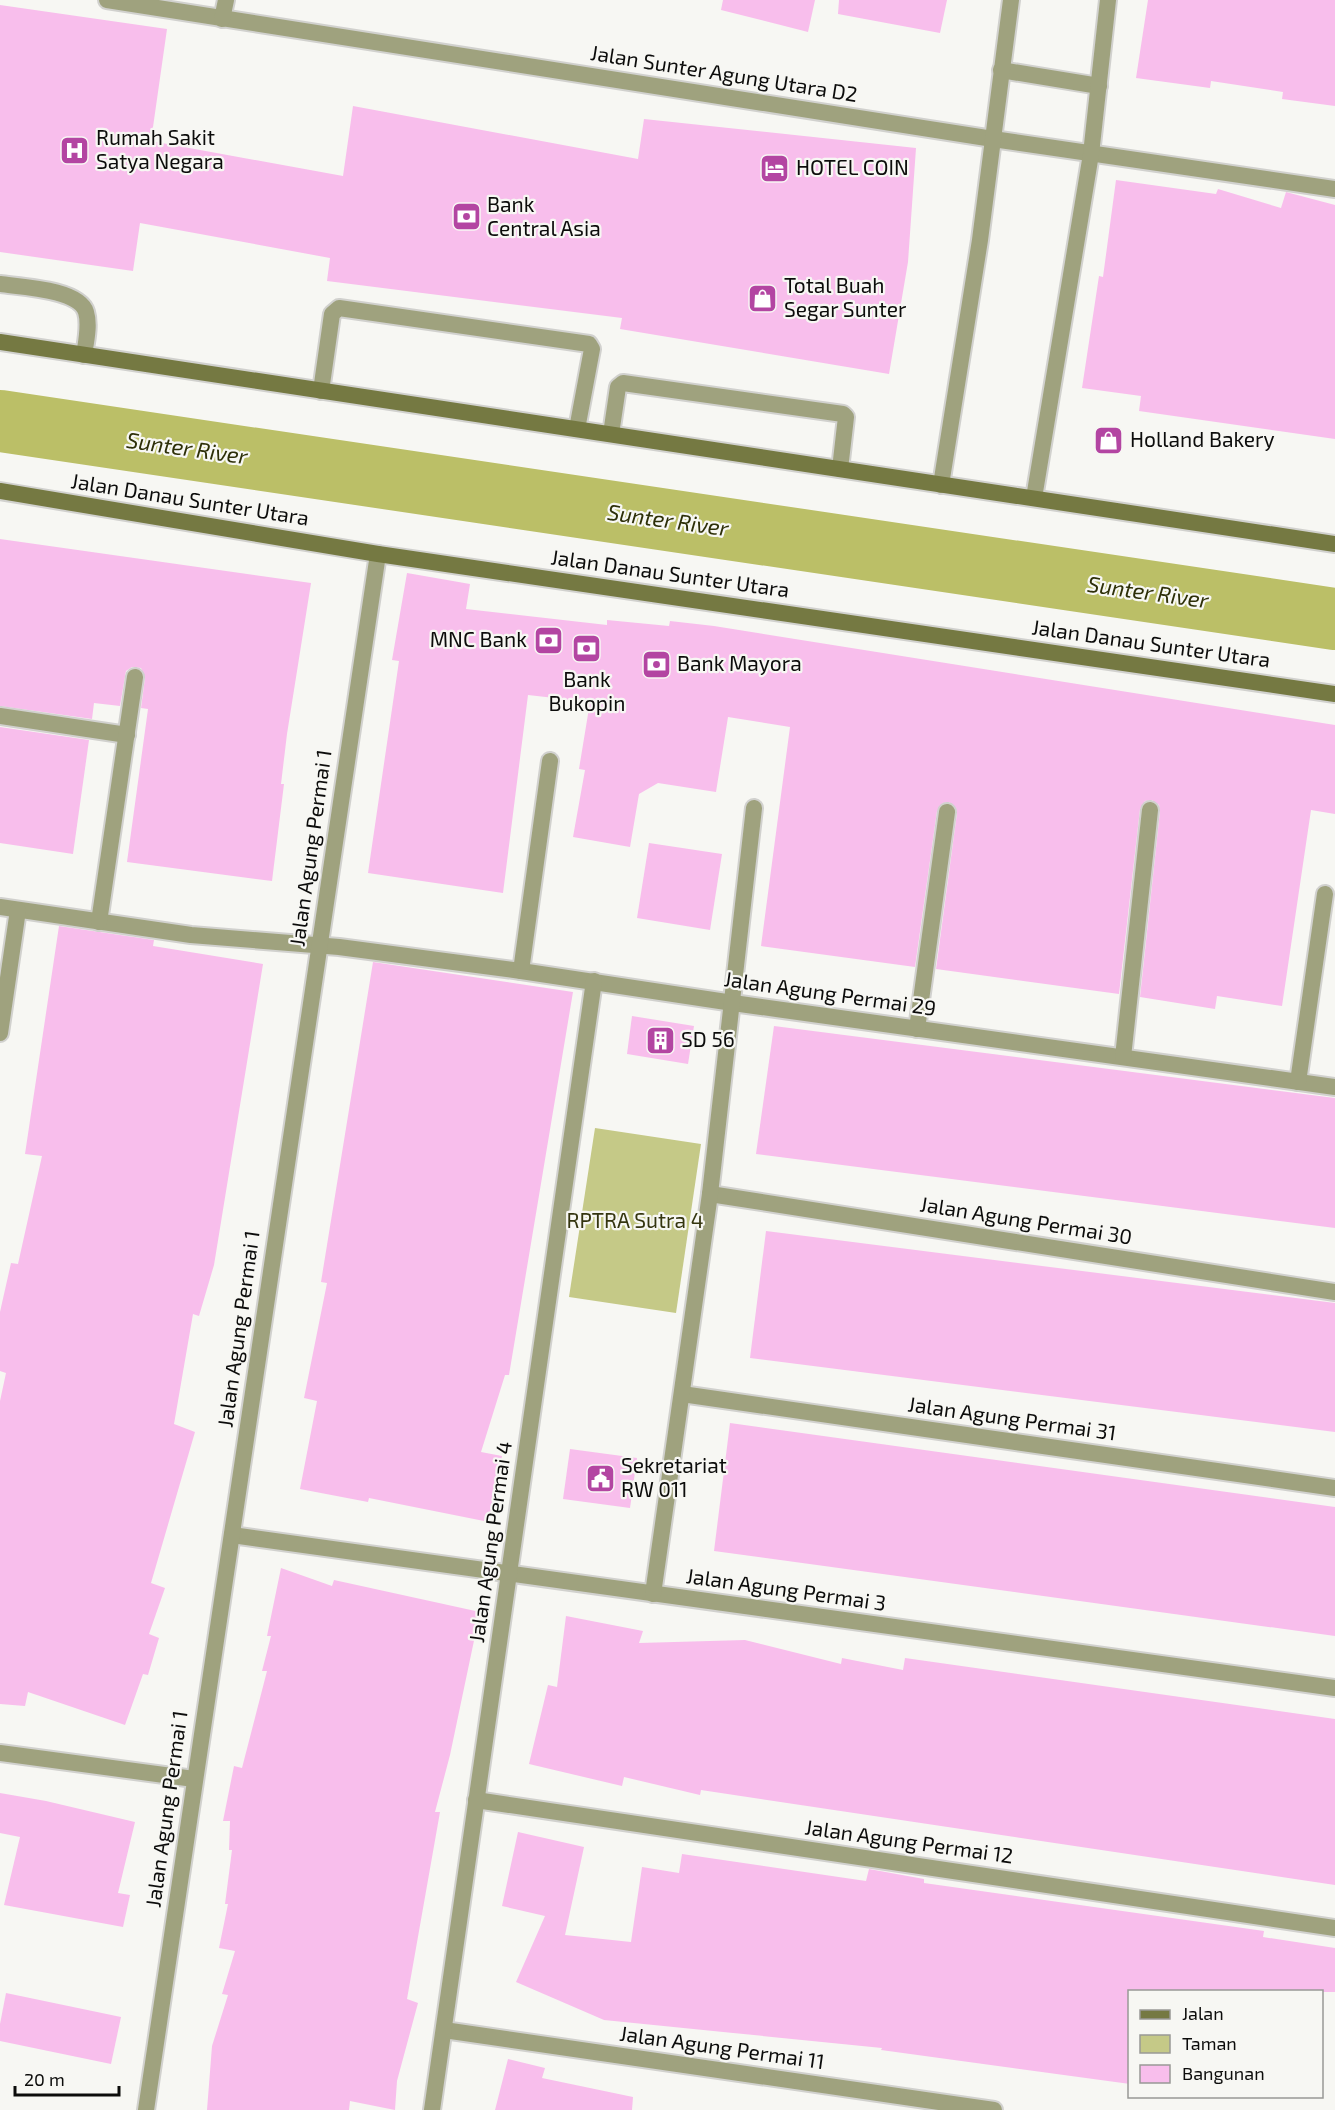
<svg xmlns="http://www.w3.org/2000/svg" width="1335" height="2110" font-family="'Exo 2',sans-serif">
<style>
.green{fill:#c5c987}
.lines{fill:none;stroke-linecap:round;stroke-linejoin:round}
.river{stroke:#bbbf67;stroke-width:62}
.building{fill:#f8beec}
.service-casing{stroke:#d1d1ce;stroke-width:20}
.minor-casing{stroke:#d1d1ce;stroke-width:20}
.secondary-casing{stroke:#d1d1ce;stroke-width:20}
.service{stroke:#9fa27e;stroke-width:16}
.minor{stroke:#9fa27e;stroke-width:16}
.secondary{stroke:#757942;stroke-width:16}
.labels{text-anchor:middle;stroke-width:4.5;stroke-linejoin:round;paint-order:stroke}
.street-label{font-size:21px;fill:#0c0c0b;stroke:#f7f7f3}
.poi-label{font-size:21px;fill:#0c0c0b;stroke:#f7f7f3;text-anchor:start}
.park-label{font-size:21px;fill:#34350f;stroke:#f7f7f3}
.water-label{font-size:22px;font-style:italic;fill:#2d2f08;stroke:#f7f7f3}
</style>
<rect width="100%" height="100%" fill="#f7f7f3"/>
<!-- green -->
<polygon class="green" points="595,1128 701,1144 676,1313 569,1297"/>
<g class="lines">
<!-- river -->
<polyline class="river" points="0,421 1335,619"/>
</g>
<!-- building -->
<g class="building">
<polygon points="723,0 815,0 808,32 721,10"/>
<polygon points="839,0 947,0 940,33 838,14"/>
<polygon points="1148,0 1335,0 1335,106 1282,99 1283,92 1211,81 1210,88 1136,78"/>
<polygon points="0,5 167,29 151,141 343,176 353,106 638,159 644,119 916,148 908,262 889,374 620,329 622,318 327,281 330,258 140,223 133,271 0,252"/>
<polygon points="1116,180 1216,194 1218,189 1281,208 1286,192 1335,205 1335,439 1139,411 1141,396 1082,388 1099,276 1103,277"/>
<polygon points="0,539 311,583 287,734 281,784 284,784 272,881 127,862 148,709 141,708 145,678 141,668 132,667 126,671 120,706 94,703 92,719 0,706"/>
<polygon points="407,573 470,584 466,609 607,625 607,620 669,626 670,621 714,626 1335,725 1335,814 1311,810 1282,1006 1217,996 1215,1009 1140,997 1160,811 1159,805 1152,800 1145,801 1140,809 1119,994 936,969 957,813 956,808 949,802 943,803 937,811 915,967 761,946 790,727 728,717 716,792 658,783 639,794 630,847 573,837 585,770 579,769 590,702 528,695 503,893 368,873 399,661 392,660"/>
<polygon points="0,727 89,740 73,854 0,843"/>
<polygon points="649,843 722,854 710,930 637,918"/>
<polygon points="59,926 154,940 153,946 263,964 214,1265 199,1316 193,1314 174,1424 195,1432 151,1583 165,1588 149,1634 159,1638 148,1675 143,1674 125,1725 28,1692 25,1706 0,1704 0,1401 6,1373 0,1371 0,1312 11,1263 18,1264 42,1156 25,1154"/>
<polygon points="373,962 573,992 509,1375 505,1375 481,1452 502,1456 489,1522 369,1498 368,1502 300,1489 317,1401 304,1398 327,1283 321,1282"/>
<polygon points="632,1016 694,1026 688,1064 627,1054"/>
<polygon points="774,1026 1335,1098 1335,1228 756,1154"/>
<polygon points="766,1231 1335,1303 1335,1432 750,1358"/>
<polygon points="730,1423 1335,1507 1335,1636 714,1551"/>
<polygon points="570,1449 637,1458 630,1508 563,1499"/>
<polygon points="281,1568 332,1586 334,1580 480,1612 450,1755 435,1812 440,1812 407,1999 418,2003 397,2081 395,2110 350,2101 349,2110 207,2110 212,2046 228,1995 222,1994 235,1951 219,1948 228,1904 225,1904 232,1850 229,1850 230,1821 223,1821 234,1766 242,1768 267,1671 262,1671 271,1636 267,1636"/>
<polygon points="566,1616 643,1631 639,1643 745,1640 841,1664 842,1658 903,1670 905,1658 1335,1719 1335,1885 701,1790 700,1795 624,1777 622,1786 529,1764 548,1685 557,1687"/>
<polygon points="0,1793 46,1801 135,1822 118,1893 130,1895 123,1927 4,1905 20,1837 0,1833"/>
<polygon points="518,1832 584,1847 565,1935 631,1942 642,1867 679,1873 682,1854 866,1881 869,1869 924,1879 924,1883 1264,1931 1263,1937 1335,1948 1335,1992 1130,1992 1130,2084 881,2050 882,2048 604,2020 516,1982 545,1916 502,1906"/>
<polygon points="6,1993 121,2017 111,2064 0,2041 0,2024"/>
<polygon points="508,2059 545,2068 542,2078 633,2097 632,2110 495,2110"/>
</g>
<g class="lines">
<defs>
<g id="service">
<path d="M 0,284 C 21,287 79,289 86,312 C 90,325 86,342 84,355"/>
<polyline points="321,391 332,314 339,308 589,344 592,349 577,429"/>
<polyline points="611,434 618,387 623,383 843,414 846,417 840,469"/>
</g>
<g id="minor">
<polyline points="107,0 993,139 1335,189"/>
<polyline points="222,19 226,0"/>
<polyline points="1001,70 1099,86"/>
<polyline points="941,485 980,240 1011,0"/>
<polyline points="1034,498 1091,154 1108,0"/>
<polyline points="0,716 127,735"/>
<polyline points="0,907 191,935 339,947 521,971 733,1003 1335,1087"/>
<polyline points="99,922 135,677"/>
<polyline points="521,971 550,761"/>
<polyline points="917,1029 947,812"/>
<polyline points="0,1033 18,910"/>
<polyline points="1123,1057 1150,810"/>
<polyline points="1298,1082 1325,894"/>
<polyline points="710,1194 1335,1292"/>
<polyline points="682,1394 1335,1488"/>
<polyline points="232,1535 1335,1688"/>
<polyline points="653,1594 710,1194 754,808"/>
<polyline points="0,1753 194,1779"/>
<polyline points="476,1800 1335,1928"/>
<polyline points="444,2030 994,2110"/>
<polyline points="146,2110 378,554"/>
<polyline points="432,2110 594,981"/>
</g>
<g id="secondary">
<polyline points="0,342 1335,544"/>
<polyline points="0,491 378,554 1335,694"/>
</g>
</defs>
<!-- service casing -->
<use href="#service" class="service-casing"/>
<!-- minor casing -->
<use href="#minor" class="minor-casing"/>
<!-- secondary casing -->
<use href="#secondary" class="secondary-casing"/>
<!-- service -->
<use href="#service" class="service"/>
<!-- minor -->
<use href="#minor" class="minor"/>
<!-- secondary -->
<use href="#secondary" class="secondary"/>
</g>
<!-- icons -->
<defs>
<symbol id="hospital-square" viewBox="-11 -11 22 22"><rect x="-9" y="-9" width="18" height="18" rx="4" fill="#b345a2" stroke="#f7f7f3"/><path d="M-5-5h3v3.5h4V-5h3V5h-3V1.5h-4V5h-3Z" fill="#fff"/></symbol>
<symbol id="hotel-square" viewBox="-11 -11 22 22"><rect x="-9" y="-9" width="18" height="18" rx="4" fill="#b345a2" stroke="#f7f7f3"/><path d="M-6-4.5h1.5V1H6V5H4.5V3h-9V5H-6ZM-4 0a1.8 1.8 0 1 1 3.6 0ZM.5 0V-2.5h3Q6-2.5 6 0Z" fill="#fff"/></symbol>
<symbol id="bank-square" viewBox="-11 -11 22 22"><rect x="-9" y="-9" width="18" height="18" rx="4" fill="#b345a2" stroke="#f7f7f3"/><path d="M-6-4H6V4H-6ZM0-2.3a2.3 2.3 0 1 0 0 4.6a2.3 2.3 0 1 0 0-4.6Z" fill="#fff"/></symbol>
<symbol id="shop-square" viewBox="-11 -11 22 22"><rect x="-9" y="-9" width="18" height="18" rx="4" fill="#b345a2" stroke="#f7f7f3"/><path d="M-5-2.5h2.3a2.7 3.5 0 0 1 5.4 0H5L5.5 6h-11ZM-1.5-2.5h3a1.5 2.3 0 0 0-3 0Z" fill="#fff"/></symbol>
<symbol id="building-square" viewBox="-11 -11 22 22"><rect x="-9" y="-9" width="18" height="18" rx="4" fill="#b345a2" stroke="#f7f7f3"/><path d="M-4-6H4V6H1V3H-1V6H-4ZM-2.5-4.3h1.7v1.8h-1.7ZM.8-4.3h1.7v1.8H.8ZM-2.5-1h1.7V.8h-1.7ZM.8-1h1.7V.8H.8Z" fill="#fff"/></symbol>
<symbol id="civic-square" viewBox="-11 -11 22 22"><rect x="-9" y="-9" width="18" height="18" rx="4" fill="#b345a2" stroke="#f7f7f3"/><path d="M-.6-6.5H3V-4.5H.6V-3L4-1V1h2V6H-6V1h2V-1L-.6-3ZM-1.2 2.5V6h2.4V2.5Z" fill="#fff"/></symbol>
</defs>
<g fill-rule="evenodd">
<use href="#hospital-square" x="58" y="134" width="33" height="33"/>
<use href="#hotel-square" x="758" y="152" width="33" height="33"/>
<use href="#bank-square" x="450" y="200" width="33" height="33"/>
<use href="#shop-square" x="746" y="282" width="33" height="33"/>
<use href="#shop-square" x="1092" y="424" width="33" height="33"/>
<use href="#bank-square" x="532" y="624" width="33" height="33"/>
<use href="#bank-square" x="570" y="632" width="33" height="33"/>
<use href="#bank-square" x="640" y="648" width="33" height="33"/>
<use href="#building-square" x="644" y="1024" width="33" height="33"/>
<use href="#civic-square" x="584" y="1462" width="33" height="33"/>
</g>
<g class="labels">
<!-- street labels -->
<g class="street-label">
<text transform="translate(724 74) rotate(9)" y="7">Jalan Sunter Agung Utara D2</text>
<text transform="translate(190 500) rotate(9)" y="7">Jalan Danau Sunter Utara</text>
<text transform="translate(670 574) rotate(8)" y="7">Jalan Danau Sunter Utara</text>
<text transform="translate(1151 644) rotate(8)" y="7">Jalan Danau Sunter Utara</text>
<text transform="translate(311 848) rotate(-82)" y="7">Jalan Agung Permai 1</text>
<text transform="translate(830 994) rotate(8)" y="7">Jalan Agung Permai 29</text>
<text transform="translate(1026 1221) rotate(9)" y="7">Jalan Agung Permai 30</text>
<text transform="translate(239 1329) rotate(-82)" y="7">Jalan Agung Permai 1</text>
<text transform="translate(1012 1419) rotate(8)" y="7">Jalan Agung Permai 31</text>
<text transform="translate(491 1542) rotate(-82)" y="7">Jalan Agung Permai 4</text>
<text transform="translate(786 1590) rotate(8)" y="7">Jalan Agung Permai 3</text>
<text transform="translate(167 1809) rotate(-82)" y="7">Jalan Agung Permai 1</text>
<text transform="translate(909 1842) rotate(8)" y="7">Jalan Agung Permai 12</text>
<text transform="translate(722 2048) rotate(8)" y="7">Jalan Agung Permai 11</text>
</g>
<!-- poi labels -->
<g class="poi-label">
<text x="96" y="145">Rumah Sakit<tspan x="96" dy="24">Satya Negara</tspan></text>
<text x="796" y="175">HOTEL COIN</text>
<text x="487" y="212">Bank<tspan x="487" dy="24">Central Asia</tspan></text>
<text x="784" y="293">Total Buah<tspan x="784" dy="24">Segar Sunter</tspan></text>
<text x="1130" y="447">Holland Bakery</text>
<text x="527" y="647" text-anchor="end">MNC Bank</text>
<text x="677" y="671">Bank Mayora</text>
<text x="587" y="687" text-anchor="middle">Bank<tspan x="587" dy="24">Bukopin</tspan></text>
<text x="681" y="1047">SD 56</text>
<text x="621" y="1473">Sekretariat<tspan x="621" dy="24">RW 011</tspan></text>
</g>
<!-- park labels -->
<g class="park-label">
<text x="635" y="1228">RPTRA Sutra 4</text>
</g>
<!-- water labels -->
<g class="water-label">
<text transform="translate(187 448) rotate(8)" y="8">Sunter River</text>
<text transform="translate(668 520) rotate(8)" y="8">Sunter River</text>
<text transform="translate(1148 592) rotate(8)" y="8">Sunter River</text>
</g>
</g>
<!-- legend -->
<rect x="1128" y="1990" width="195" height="108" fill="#f7f7f3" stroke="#999996" stroke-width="1.5"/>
<rect x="1140" y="2010" width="30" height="9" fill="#757942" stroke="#999996" stroke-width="1.5"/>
<text x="1182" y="2020" font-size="18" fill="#0c0c0b">Jalan</text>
<rect x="1140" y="2035" width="30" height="18" fill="#c5c987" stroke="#999996" stroke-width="1.5"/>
<text x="1182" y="2050" font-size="18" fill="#0c0c0b">Taman</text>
<rect x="1140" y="2065" width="30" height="18" fill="#f8beec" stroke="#999996" stroke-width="1.5"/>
<text x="1182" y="2080" font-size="18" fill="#0c0c0b">Bangunan</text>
<!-- scale -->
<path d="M15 2086v9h104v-9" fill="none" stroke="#0c0c0b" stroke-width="3"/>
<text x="24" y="2086" font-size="18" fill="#0c0c0b" stroke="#f7f7f3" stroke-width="4.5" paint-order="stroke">20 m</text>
</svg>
